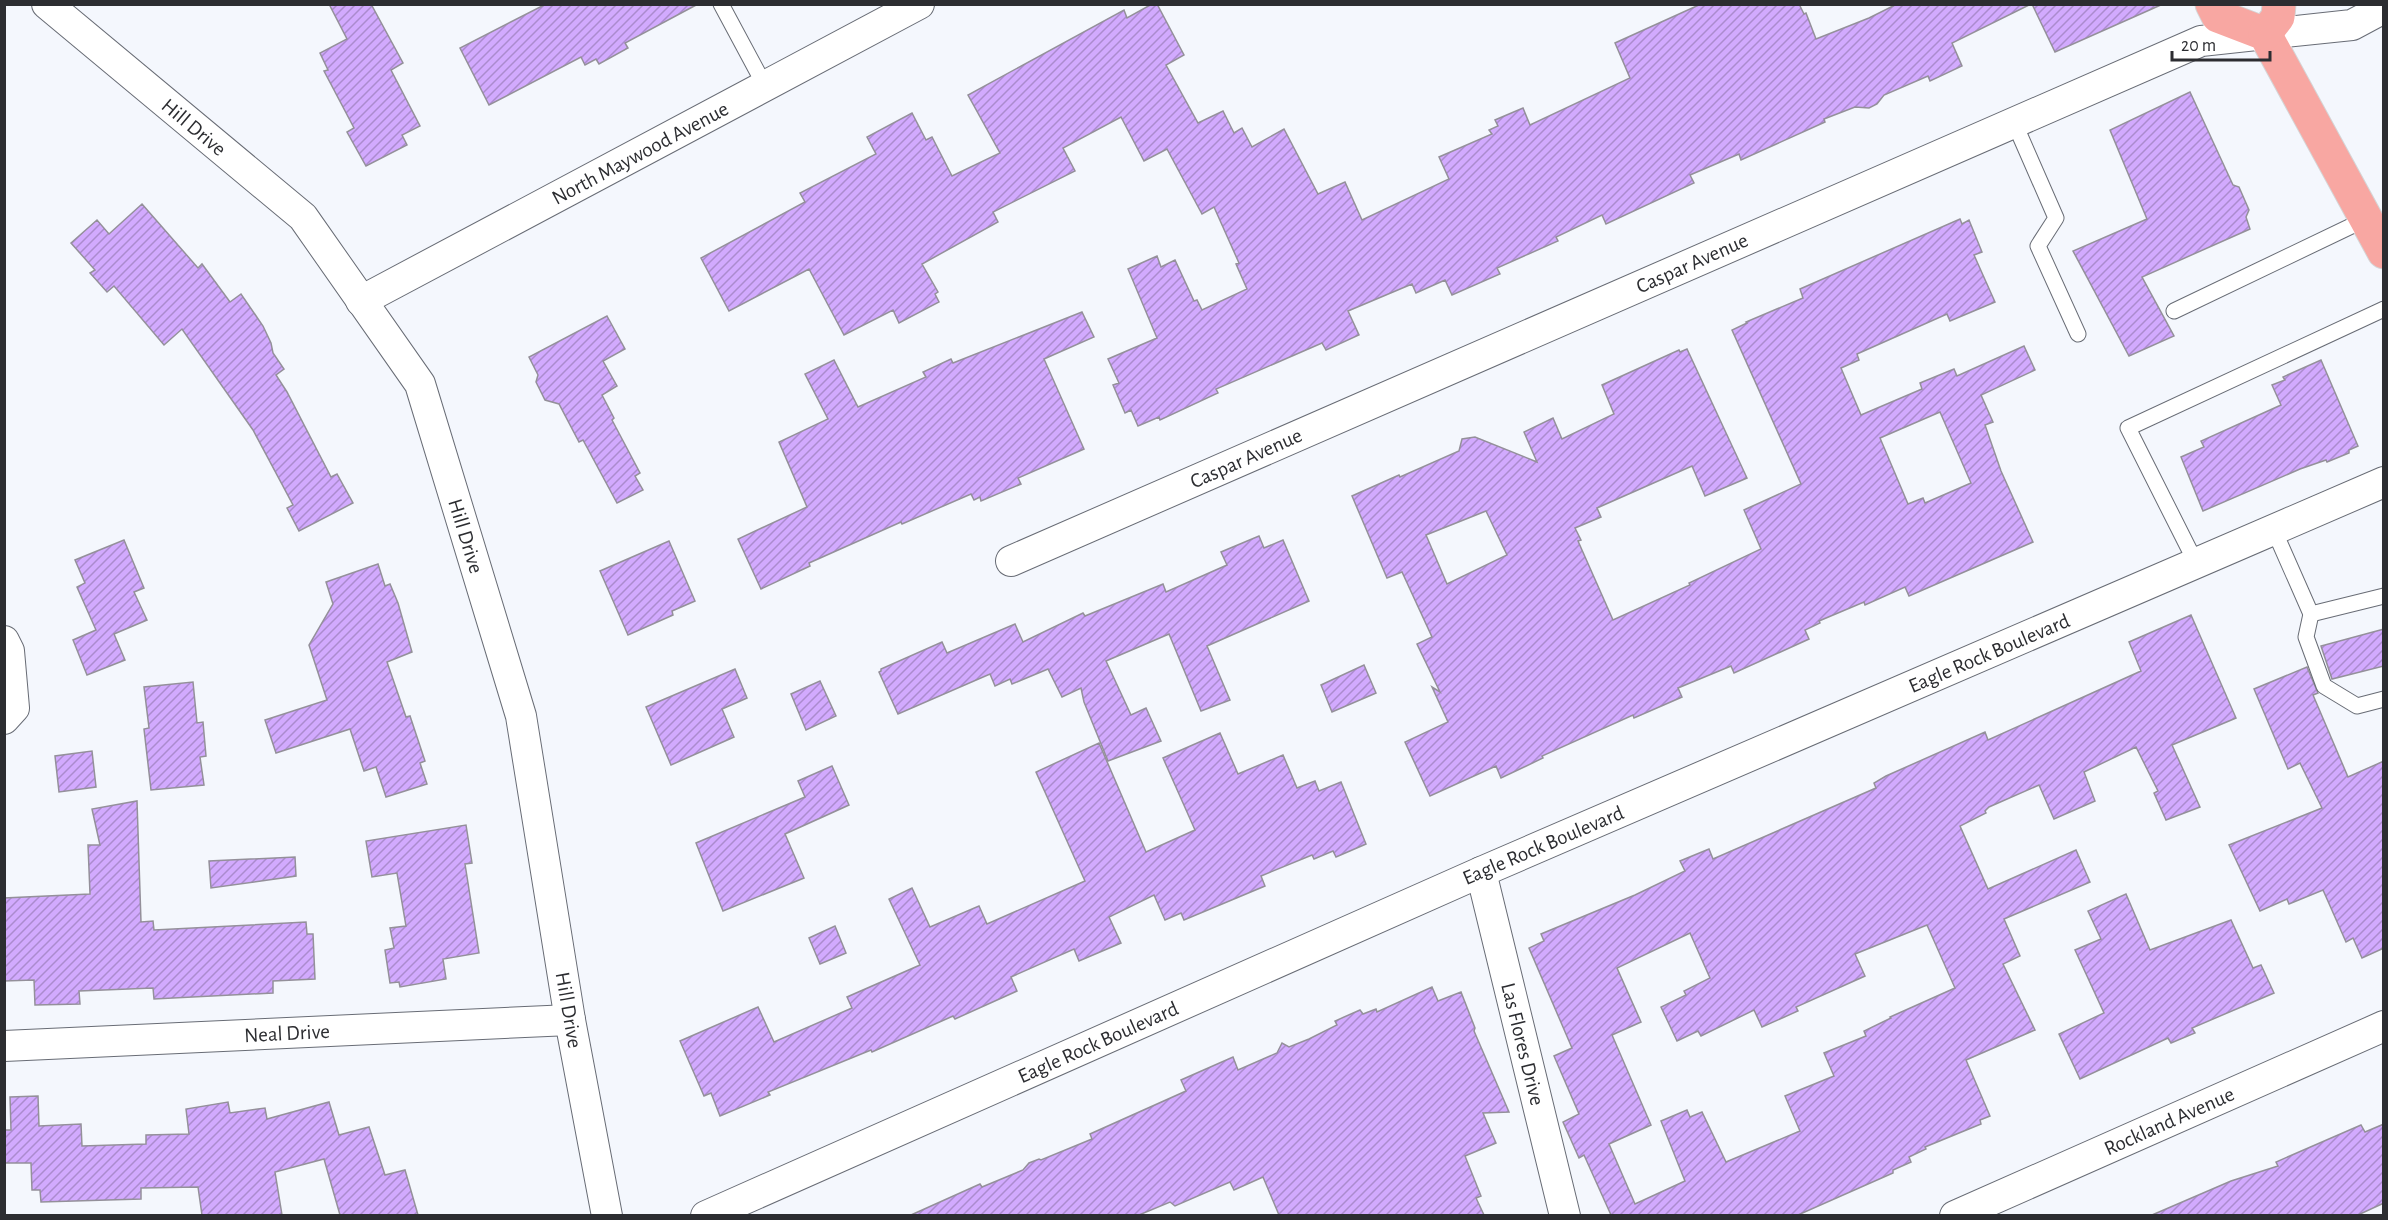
<svg xmlns="http://www.w3.org/2000/svg" width="2388" height="1220" font-family="'Alegreya Sans',sans-serif">
<style>
.building{fill:url(#building-hatch);stroke:#94909a;stroke-width:1.5;fill-rule:evenodd}
.lines{fill:none;stroke-linecap:round;stroke-linejoin:round}
.lane-casing{stroke:#686c75;stroke-width:17}
.street-casing{stroke:#686c75;stroke-width:32}
.primary-casing{stroke:#d5d5d6;stroke-width:35}
.lane{stroke:#fff;stroke-width:15}
.street{stroke:#fff;stroke-width:30}
.primary{stroke:#f8a7a2;stroke-width:33}
.labels{text-anchor:middle;stroke-width:4.5;stroke-linejoin:round;paint-order:stroke}
.street-label{font-size:21px;fill:#2c2d31;stroke:#fff}
</style>
<defs>
<pattern id="building-hatch" width="6" height="6" patternUnits="userSpaceOnUse" patternTransform="scale(1.5)"><rect width="6" height="6" fill="#d2aafe"/><path d="M-1 1l2-2M0 6l6-6M5 7l2-2" fill="none" stroke="#ab8bce"/></pattern>
</defs>
<rect width="100%" height="100%" fill="#f4f7fd"/>
<!-- building -->
<g class="building">
<polygon points="329,4 371,4 403,63 391,70 420,126 402,135 407,145 366,166 347,132 354,128 324,71 328,70 320,53 347,39"/>
<polygon points="546,4 698,4 625,43 628,48 599,64 596,59 585,65 581,57 489,105 460,48"/>
<polygon points="1152,4 1157,4 1184,55 1166,65 1198,123 1223,111 1234,133 1242,128 1252,147 1284,129 1318,194 1345,182 1362,220 1449,179 1439,157 1492,134 1489,130 1498,126 1495,120 1523,108 1530,125 1630,78 1615,43 1701,4 1799,4 1804,14 1806,13 1816,39 1869,18 1897,4 2031,4 1952,43 1962,66 1930,81 1928,76 1884,95 1877,104 1869,108 1855,107 1824,119 1825,122 1741,160 1739,154 1690,175 1694,183 1606,224 1602,215 1556,237 1558,241 1497,268 1500,274 1452,295 1445,280 1416,293 1412,284 1348,311 1359,335 1326,350 1322,343 1216,389 1218,393 1160,420 1159,417 1138,426 1131,410 1125,413 1113,385 1119,383 1108,359 1157,338 1128,269 1157,256 1161,267 1175,260 1194,301 1197,300 1202,310 1247,289 1236,264 1239,263 1214,207 1202,214 1167,149 1144,161 1121,117 1063,148 1075,171 993,212 998,222 922,264 938,292 935,294 939,302 899,323 893,310 844,335 809,269 729,311 701,258 805,202 800,193 876,154 867,137 912,113 926,140 932,137 952,176 1000,153 968,95 1124,10 1127,18"/>
<polygon points="2032,4 2163,4 2055,52"/>
<polygon points="2190,92 2233,185 2239,187 2249,210 2246,217 2250,229 2142,277 2174,336 2129,356 2073,251 2147,219 2110,130"/>
<polygon points="142,204 198,268 202,264 230,302 241,294 263,326 271,343 273,353 284,369 276,375 287,392 331,477 337,474 353,503 299,531 287,508 293,505 253,430 182,329 164,345 114,286 107,292 90,273 95,270 71,243 97,220 109,234"/>
<path d="M 1960,219 L 1962,224 L 1969,220 L 1982,252 L 1974,255 L 1995,302 L 1950,321 L 1947,314 L 1857,354 L 1859,360 L 1841,368 L 1861,415 L 1922,389 L 1920,383 L 1954,369 L 1957,376 L 2024,346 L 2035,370 L 1981,395 L 1993,422 L 1985,425 L 2001,471 L 2033,542 L 1909,596 L 1905,587 L 1865,605 L 1864,602 L 1819,621 L 1820,623 L 1805,630 L 1809,639 L 1734,673 L 1731,666 L 1678,688 L 1682,697 L 1634,718 L 1633,715 L 1542,756 L 1543,758 L 1501,778 L 1496,766 L 1430,796 L 1405,742 L 1448,722 L 1432,687 L 1440,692 L 1417,644 L 1432,637 L 1402,572 L 1387,578 L 1352,496 L 1399,475 L 1400,477 L 1459,451 L 1462,439 L 1475,437 L 1537,462 L 1524,432 L 1553,418 L 1562,439 L 1614,414 L 1602,385 L 1679,350 L 1680,352 L 1687,349 L 1747,478 L 1705,496 L 1692,466 L 1597,508 L 1601,517 L 1575,528 L 1581,540 L 1578,541 L 1613,620 L 1690,585 L 1689,583 L 1761,549 L 1744,510 L 1801,484 L 1732,330 L 1747,323 L 1746,322 L 1803,298 L 1800,289 ZM 1940,412 L 1971,483 L 1925,503 L 1923,498 L 1908,504 L 1880,438 ZM 1486,511 L 1507,555 L 1447,584 L 1426,535 Z"/>
<polygon points="1082,312 1094,337 1044,359 1084,449 1018,478 1021,484 981,501 980,497 974,500 971,494 902,524 901,522 809,563 810,566 761,589 738,539 807,507 779,442 828,419 805,374 834,360 858,407 926,377 923,372 951,359 953,363"/>
<polygon points="607,316 625,349 603,361 617,386 602,395 614,418 612,420 640,473 635,476 643,490 617,503 583,440 579,442 559,404 545,400 536,382 538,375 529,357"/>
<polygon points="2321,360 2358,446 2349,450 2349,453 2327,462 2326,460 2300,469 2203,511 2181,457 2204,447 2201,441 2281,405 2272,385 2285,380 2283,377"/>
<polygon points="1259,536 1264,548 1283,540 1309,601 1207,646 1230,700 1201,711 1169,634 1106,661 1131,715 1146,708 1161,741 1108,761 1084,702 1081,688 1062,697 1048,669 1012,684 1010,679 995,686 990,674 898,714 879,672 881,671 881,669 942,642 947,653 1015,624 1023,642 1083,613 1085,616 1163,584 1166,592 1227,565 1221,552"/>
<polygon points="124,540 144,588 134,592 147,620 114,634 125,660 87,675 73,640 96,630 77,587 85,583 75,560"/>
<polygon points="669,541 695,601 672,611 673,615 628,635 600,571"/>
<polygon points="378,564 385,586 390,584 398,603 412,652 387,662 406,717 410,716 425,761 420,763 427,784 386,797 376,767 364,771 350,729 276,753 265,720 327,700 309,645 333,604 326,582"/>
<path d="M 2191,615 L 2236,718 L 2172,745 L 2200,807 L 2166,820 L 2154,793 L 2158,791 L 2136,747 L 2084,772 L 2095,801 L 2054,819 L 2039,785 L 1989,807 L 1985,811 L 1986,813 L 1960,826 L 1988,889 L 2076,850 L 2090,882 L 2004,919 L 2020,956 L 2003,964 L 2035,1030 L 1966,1060 L 1990,1116 L 1980,1120 L 1981,1124 L 1925,1147 L 1926,1149 L 1909,1157 L 1911,1162 L 1893,1170 L 1893,1173 L 1798,1215 L 1609,1215 L 1611,1215 L 1584,1155 L 1579,1158 L 1563,1122 L 1579,1114 L 1554,1056 L 1572,1048 L 1529,948 L 1544,941 L 1541,934 L 1635,895 L 1685,871 L 1680,861 L 1709,849 L 1713,859 L 1876,788 L 1874,783 L 1886,776 L 1985,732 L 1988,740 L 2141,671 L 2129,642 ZM 1927,925 L 1955,988 L 1890,1017 L 1891,1018 L 1864,1031 L 1866,1036 L 1824,1053 L 1834,1076 L 1785,1096 L 1800,1131 L 1726,1162 L 1702,1112 L 1690,1117 L 1687,1110 L 1661,1121 L 1685,1181 L 1635,1204 L 1609,1144 L 1651,1125 L 1612,1035 L 1641,1022 L 1617,968 L 1690,933 L 1710,978 L 1684,991 L 1686,995 L 1661,1007 L 1677,1041 L 1698,1031 L 1701,1036 L 1754,1010 L 1762,1027 L 1798,1011 L 1796,1007 L 1865,976 L 1855,954 Z"/>
<polygon points="2384,629 2384,666 2332,679 2321,646"/>
<polygon points="1364,665 1376,693 1332,712 1321,685"/>
<polygon points="2307,667 2318,693 2313,695 2348,777 2384,761 2384,948 2362,958 2353,938 2346,942 2323,890 2289,904 2287,899 2260,911 2229,845 2322,808 2300,763 2288,769 2254,689"/>
<polygon points="735,669 747,698 722,709 734,737 671,765 646,707"/>
<polygon points="820,681 836,716 806,730 791,694"/>
<polygon points="193,682 197,723 203,722 206,756 200,757 204,785 151,790 144,729 149,728 144,687"/>
<polygon points="1220,733 1238,774 1283,755 1297,788 1315,781 1319,791 1341,782 1366,844 1336,857 1333,851 1314,859 1312,855 1261,876 1265,886 1184,920 1181,913 1165,920 1154,895 1109,917 1121,943 1079,961 1074,949 1011,977 1017,991 955,1019 953,1016 872,1052 871,1050 768,1092 770,1095 720,1116 711,1093 704,1096 680,1041 758,1007 774,1042 852,1008 847,997 920,965 889,899 912,888 930,927 979,906 987,924 1085,881 1036,772 1099,743 1146,852 1195,830 1163,758"/>
<polygon points="92,751 96,787 59,792 55,756"/>
<polygon points="832,766 849,805 785,834 804,878 723,911 696,843 805,797 798,781"/>
<polygon points="137,801 141,922 153,921 154,930 306,922 307,934 313,934 315,979 273,981 273,993 154,999 153,988 79,991 80,1004 35,1005 34,980 4,981 4,898 90,894 88,845 100,845 92,809"/>
<polygon points="466,825 472,863 465,864 479,953 443,959 446,979 400,987 399,982 390,983 385,950 394,948 390,928 406,926 397,873 372,877 366,841"/>
<polygon points="295,857 296,876 211,888 209,861"/>
<polygon points="2126,894 2150,950 2231,920 2253,968 2261,965 2274,993 2192,1028 2195,1033 2171,1043 2168,1038 2080,1079 2059,1034 2104,1013 2075,950 2101,939 2088,911"/>
<polygon points="835,926 846,953 820,964 809,938"/>
<polygon points="1432,987 1438,1001 1461,992 1475,1028 1474,1031 1509,1112 1483,1113 1496,1143 1465,1156 1481,1196 1476,1198 1484,1215 1279,1215 1263,1177 1234,1190 1230,1182 1175,1206 1170,1202 1139,1215 911,1215 980,1184 982,1187 1023,1170 1029,1163 1039,1159 1041,1160 1092,1139 1090,1134 1186,1091 1181,1080 1233,1057 1238,1070 1277,1053 1282,1043 1289,1047 1309,1039 1337,1025 1335,1021 1360,1010 1363,1014 1376,1009 1377,1012"/>
<polygon points="38,1096 39,1126 81,1124 82,1146 146,1144 146,1135 189,1134 186,1109 228,1102 230,1113 265,1108 267,1119 329,1102 339,1135 369,1127 385,1175 405,1170 418,1215 340,1215 324,1159 275,1172 282,1215 202,1215 198,1187 141,1188 141,1199 41,1202 40,1190 32,1190 31,1163 4,1163 4,1130 11,1130 10,1097"/>
<polygon points="2384,1124 2384,1203 2358,1215 2152,1215 2231,1181 2278,1166 2276,1162 2361,1125 2365,1132"/>
</g>
<g class="lines">
<defs>
<g id="lane">
<polyline points="721,4 765,86"/>
<polyline points="2014,122 2056,218 2038,246 2078,334"/>
<polyline points="2174,311 2366,219"/>
<polyline points="2274,530 2311,614 2384,596"/>
<polyline points="2196,563 2128,428 2384,309"/>
<polyline points="2311,614 2306,637 2324,686 2357,706 2384,699"/>
</g>
<g id="street">
<polyline points="47,4 303,217 420,384 521,716 570,1020 607,1216"/>
<polyline points="361,301 919,4"/>
<polyline points="1011,561 2201,41 2352,25 2384,8"/>
<polyline points="4,641 9,651 14,708 4,719"/>
<polyline points="1481,872 1565,1216"/>
<polyline points="4,1046 570,1020"/>
<polyline points="706,1216 1481,872 2384,482"/>
<polyline points="1955,1216 2384,1026"/>
</g>
<g id="primary">
<polyline points="2212,4 2218,16 2265,34 2384,252"/>
<polyline points="2265,34 2278,17 2279,4"/>
</g>
</defs>
<!-- lane casing -->
<use href="#lane" class="lane-casing"/>
<!-- street casing -->
<use href="#street" class="street-casing"/>
<!-- primary casing -->
<use href="#primary" class="primary-casing"/>
<!-- lane -->
<use href="#lane" class="lane"/>
<!-- street -->
<use href="#street" class="street"/>
<!-- primary -->
<use href="#primary" class="primary"/>
</g>
<g class="labels">
<!-- street labels -->
<g class="street-label">
<text transform="translate(194 127) rotate(40)" y="7">Hill Drive</text>
<text transform="translate(640 153) rotate(-28)" y="7">North Maywood Avenue</text>
<text transform="translate(1692 263) rotate(-24)" y="7">Caspar Avenue</text>
<text transform="translate(1246 458) rotate(-24)" y="7">Caspar Avenue</text>
<text transform="translate(466 536) rotate(73)" y="7">Hill Drive</text>
<text transform="translate(1989 653) rotate(-23)" y="7">Eagle Rock Boulevard</text>
<text transform="translate(1543 845) rotate(-23)" y="7">Eagle Rock Boulevard</text>
<text transform="translate(569 1010) rotate(80)" y="7">Hill Drive</text>
<text transform="translate(287 1033) rotate(-3)" y="7">Neal Drive</text>
<text transform="translate(1098 1042) rotate(-24)" y="7">Eagle Rock Boulevard</text>
<text transform="translate(1523 1044) rotate(76)" y="7">Las Flores Drive</text>
<text transform="translate(2169 1121) rotate(-24)" y="7">Rockland Avenue</text>
</g>
</g>
<!-- border -->
<rect width="2388" height="1220" fill="none" stroke="#2c2d31" stroke-width="12"/>
<!-- scale -->
<path d="M2172 51v9h98v-9" fill="none" stroke="#2c2d31" stroke-width="3"/>
<text x="2181" y="51" font-size="18" fill="#2c2d31" stroke="#ffffff" stroke-width="4.5" paint-order="stroke">20 m</text>
</svg>
